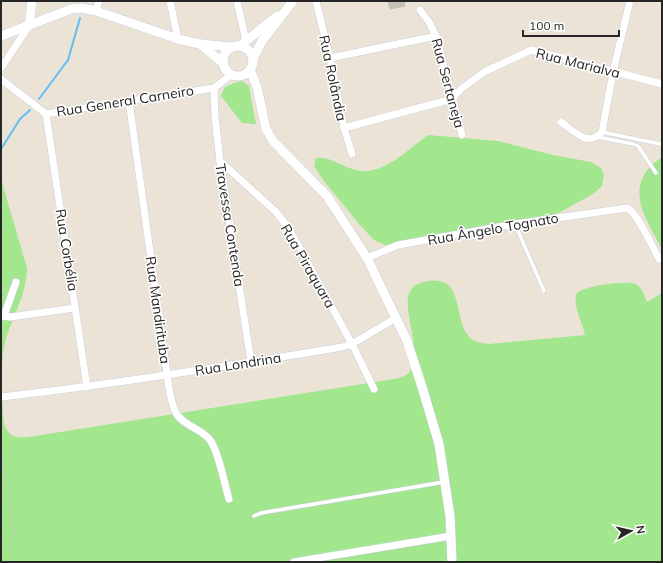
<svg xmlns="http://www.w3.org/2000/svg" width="663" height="563" font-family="Mulish,sans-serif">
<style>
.green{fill:#a2e68e}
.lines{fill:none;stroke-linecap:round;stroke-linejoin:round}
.stream{stroke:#61bdf5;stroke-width:2}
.building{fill:#c5c1b6;stroke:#c5c0b0}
.lane-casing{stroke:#cccde1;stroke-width:4.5}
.street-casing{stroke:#cccde1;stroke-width:8}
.secondary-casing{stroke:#cccde1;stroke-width:10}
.path{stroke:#c7c7c7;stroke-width:1;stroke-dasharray:3 2;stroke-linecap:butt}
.lane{stroke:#fff;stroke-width:3.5}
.street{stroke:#fff;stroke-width:7}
.secondary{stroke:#fff;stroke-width:9}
.labels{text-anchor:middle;stroke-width:3;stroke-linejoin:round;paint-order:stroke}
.street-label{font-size:14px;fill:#262626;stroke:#fff}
</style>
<rect width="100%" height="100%" fill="#ebe4d6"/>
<!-- green -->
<g class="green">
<polygon points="242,81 249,86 256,124 242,123 221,96 225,87 234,83"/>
<path d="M 428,135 L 498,141 L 553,155 L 591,162 L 601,168 L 604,175 L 602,186 L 593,194 L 553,216 L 404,244 L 385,245 L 374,240 L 359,224 L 323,180 L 314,166 L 316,158 C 327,156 339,164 349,168 C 356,170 366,173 373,170 C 394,165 411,147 428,135 Z"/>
<path d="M 662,157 L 662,249 C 645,216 621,185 662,157 Z"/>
<path d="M 1,179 L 27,268 C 27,296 10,320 4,347 C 0,367 2,403 4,424 C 10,440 20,438 35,436 L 394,379 C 400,378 407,376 410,371 C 424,352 399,305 411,290 C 415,284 421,282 429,281 C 463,276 454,315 467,334 C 472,342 479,342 488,344 L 585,335 C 583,324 573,306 576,295 C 579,286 627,280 635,284 C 642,287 644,295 647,302 L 662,293 L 662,562 L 1,562 Z"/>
</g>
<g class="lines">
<!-- stream -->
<g class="stream">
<polyline points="39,99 68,60 80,18"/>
<polyline points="1,149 20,119 30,110"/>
</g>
</g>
<!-- building -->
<polygon class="building" points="388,1 401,1 402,3 404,2 405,6 390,9"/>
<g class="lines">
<defs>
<g id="lane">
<polyline points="602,132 660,144 662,143"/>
<polyline points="598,137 633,144 638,146 656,173"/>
<polyline points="515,224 544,291"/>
<polyline points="254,516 261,513 444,482"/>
</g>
<g id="street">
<polyline points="170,1 178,39"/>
<polyline points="237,1 246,41"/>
<polyline points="316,1 330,58 344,128 352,154"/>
<polyline points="420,10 429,22 436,36 462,135"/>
<polyline points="96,11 99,1"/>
<polyline points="330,58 436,36"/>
<polyline points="1,68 29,26"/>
<polyline points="1,79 46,114 214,88 231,75"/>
<polyline points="214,88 215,117 220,161 251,362"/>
<path d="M 129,101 L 170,395 C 172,400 173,408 176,413 C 183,426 201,428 210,440 C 219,453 224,482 229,499"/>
<polyline points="46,114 87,387"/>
<path d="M 561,122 C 574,131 588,148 602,132 L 613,72 L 630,1"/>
<polyline points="344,128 452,99 461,89 484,72 531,50 662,84"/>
<polyline points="220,161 275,211 288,227 352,344 374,389"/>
<path d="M 367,258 L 398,245 L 515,224 L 627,208 C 637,212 653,248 659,259"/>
<polyline points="1,316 10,317 75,308"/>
<polyline points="4,316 16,282"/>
<path d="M 1,397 C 115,384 229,366 342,347 L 352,344 L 396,318"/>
<polyline points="294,562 451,536"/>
</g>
<g id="secondary">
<polyline points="29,26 32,1"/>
<polyline points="1,36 71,9 81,8 96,11 178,39 200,44 231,47"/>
<polyline points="200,44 223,63"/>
<circle cx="238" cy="61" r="15"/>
<polyline points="240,46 277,16"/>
<polyline points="253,59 262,41 293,1"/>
<polyline points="250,70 257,87 266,129 273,141 327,196 367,258 407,341 423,390 439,444 450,516 452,562"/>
</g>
</defs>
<!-- lane casing -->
<use href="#lane" class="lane-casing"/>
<!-- street casing -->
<use href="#street" class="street-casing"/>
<!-- secondary casing -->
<use href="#secondary" class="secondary-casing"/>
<!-- path -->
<polyline class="path" points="1,449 17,546 1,552"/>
<!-- lane -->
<use href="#lane" class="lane"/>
<!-- street -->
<use href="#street" class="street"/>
<!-- secondary -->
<use href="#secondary" class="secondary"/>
</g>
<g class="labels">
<!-- street labels -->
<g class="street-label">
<text transform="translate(578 63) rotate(14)" y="5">Rua Marialva</text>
<text transform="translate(333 78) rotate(78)" y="5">Rua Rolândia</text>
<text transform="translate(448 83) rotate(75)" y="5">Rua Sertaneja</text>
<text transform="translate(125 101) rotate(-9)" y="5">Rua General Carneiro</text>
<text transform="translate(230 225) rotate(81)" y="5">Travessa Contenda</text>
<text transform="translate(493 229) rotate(-10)" y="5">Rua Ângelo Tognato</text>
<text transform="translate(67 250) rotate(81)" y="5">Rua Corbélia</text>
<text transform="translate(308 266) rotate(60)" y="5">Rua Piraquara</text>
<text transform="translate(158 310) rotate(82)" y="5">Rua Mandirituba</text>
<text transform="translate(238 364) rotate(-9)" y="5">Rua Londrina</text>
</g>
</g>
<!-- border -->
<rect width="663" height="563" fill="none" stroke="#262626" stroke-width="4"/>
<!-- north arrow -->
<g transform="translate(631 531) rotate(82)" stroke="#ffffff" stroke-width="3" paint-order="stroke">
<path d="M0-3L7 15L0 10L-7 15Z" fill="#262626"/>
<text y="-6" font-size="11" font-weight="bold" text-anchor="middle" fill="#262626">N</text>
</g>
<!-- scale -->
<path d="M523 30v6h96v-6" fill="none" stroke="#262626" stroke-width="2"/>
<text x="529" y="30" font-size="12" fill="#262626" stroke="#ffffff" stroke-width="3" paint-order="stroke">100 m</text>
</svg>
